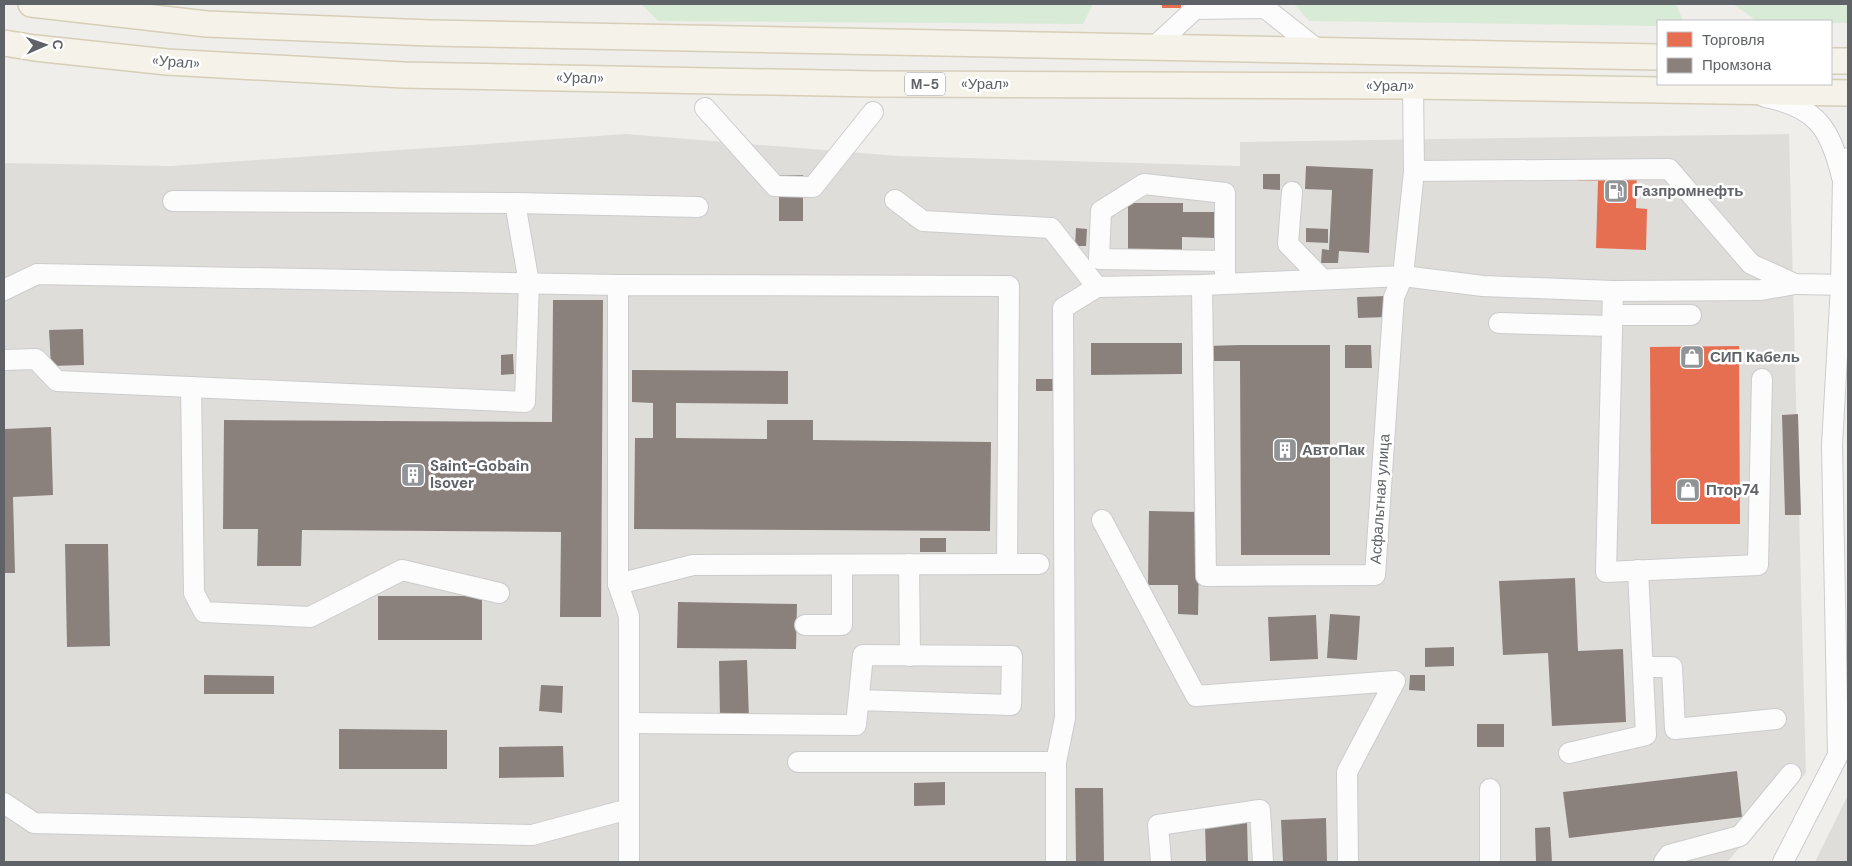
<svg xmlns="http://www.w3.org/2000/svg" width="1852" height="866" font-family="'DM Sans',sans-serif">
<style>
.industrial{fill:#dfddda}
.green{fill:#d8ebd6}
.shops{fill:#e76f51}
.industry{fill:#8a817c}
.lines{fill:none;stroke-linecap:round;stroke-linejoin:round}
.minor-casing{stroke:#cbcccc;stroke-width:22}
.major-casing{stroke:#d7ceb8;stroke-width:28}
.minor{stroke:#fdfcfc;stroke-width:20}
.major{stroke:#f4f2e9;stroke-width:25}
.labels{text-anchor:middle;stroke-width:5;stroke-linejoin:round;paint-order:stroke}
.shield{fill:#fff;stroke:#8f9295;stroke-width:1}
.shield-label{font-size:14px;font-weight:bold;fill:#5f6368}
.street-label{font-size:15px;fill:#5f6368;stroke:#fff}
.poi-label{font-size:15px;font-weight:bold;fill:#5f6368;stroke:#fff;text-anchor:start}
</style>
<rect width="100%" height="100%" fill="#efeeea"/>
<!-- industrial -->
<g class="industrial">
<polygon points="626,134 898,156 1240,166 1240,142 1789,134 1806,773 1727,862 4,862 4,163 171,166"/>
<polygon points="1848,795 1848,862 1815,862"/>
</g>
<!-- green -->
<g class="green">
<polygon points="641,4 1093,4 1083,24 658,21"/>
<polygon points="1294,4 1676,4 1683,21 1658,21 1658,26 1309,21"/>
<polygon points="1733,4 1848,4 1848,23 1757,21"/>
</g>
<!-- shops -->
<g class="shops">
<rect x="1162" y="4" width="19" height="4"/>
<polygon points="1578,160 1637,162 1636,208 1647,209 1646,250 1596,248 1598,181 1578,181"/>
<polygon points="1739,346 1740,524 1651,524 1650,347"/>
</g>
<!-- industry -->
<g class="industry">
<polygon points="1306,166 1373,169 1369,253 1339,251 1338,263 1321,263 1322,249 1329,250 1332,190 1305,189"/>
<polygon points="1263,174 1280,174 1280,190 1263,189"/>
<rect x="779" y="175" width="24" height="46"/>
<polygon points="1128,203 1183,203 1183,212 1216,212 1216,238 1182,237 1182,252 1128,252"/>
<polygon points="1076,228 1087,229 1086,246 1075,246"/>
<polygon points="1306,228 1328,229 1328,243 1306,242"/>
<polygon points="1387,296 1387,317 1358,318 1357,297"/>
<polygon points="553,300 603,300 601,617 560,617 561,532 302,530 301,566 257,566 258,529 223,529 224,420 552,422"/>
<polygon points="83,329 84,365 51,366 49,330"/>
<polygon points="1091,343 1182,343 1182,374 1091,375"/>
<polygon points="1240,345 1330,345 1330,555 1241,555 1240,361 1206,361 1206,346"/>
<polygon points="1345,345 1371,345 1372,368 1345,368"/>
<polygon points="513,354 514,374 501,375 501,355"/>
<polygon points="632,370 788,371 788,404 676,403 676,438 767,439 767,420 813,420 813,440 991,442 990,531 634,529 635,438 653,438 653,403 632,402"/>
<rect x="1036" y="379" width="17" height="12"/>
<polygon points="1798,414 1801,515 1785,515 1782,415"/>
<polygon points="51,427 53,495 13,497 15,573 4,573 4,429"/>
<polygon points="1149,511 1200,512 1198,615 1178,614 1178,585 1148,585"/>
<rect x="920" y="538" width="26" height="14"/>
<polygon points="65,544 108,544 110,646 67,647"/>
<polygon points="1575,578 1578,651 1623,649 1626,722 1552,726 1548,653 1503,655 1499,581"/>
<rect x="378" y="596" width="104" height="44"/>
<polygon points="678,602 797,604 796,649 677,648"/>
<polygon points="1330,614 1360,616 1357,660 1327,658"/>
<polygon points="1316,615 1318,659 1270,661 1268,617"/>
<polygon points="1454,647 1454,666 1425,667 1425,648"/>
<polygon points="747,660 749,719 720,719 719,661"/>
<polygon points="204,675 274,676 274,694 204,694"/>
<polygon points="1410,675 1425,675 1425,691 1409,690"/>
<polygon points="541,685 563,686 562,713 539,711"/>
<rect x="1477" y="724" width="27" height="23"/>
<polygon points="339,729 447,730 447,769 339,769"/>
<polygon points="563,746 564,777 499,778 499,747"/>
<polygon points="1737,771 1742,817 1569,838 1563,792"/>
<polygon points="945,782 945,805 914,806 914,783"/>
<polygon points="1075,788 1103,788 1104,862 1076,862"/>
<polygon points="1326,818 1327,862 1283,862 1281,820"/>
<polygon points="1247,821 1248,862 1206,862 1205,823"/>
<polygon points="1550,827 1552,862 1536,862 1535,828"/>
</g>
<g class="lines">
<defs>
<g id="minor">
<polyline points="1153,48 1195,9 1265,8 1318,50"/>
<path d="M 1765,97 C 1817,107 1830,128 1842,177"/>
<polyline points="705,108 775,186 813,187 873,112"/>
<polyline points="1414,171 1669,169 1751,264 1795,284 1848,285"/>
<polyline points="1292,192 1288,244 1322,279"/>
<polyline points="895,200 923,221 1051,228 1097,287"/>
<polyline points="173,201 515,203 698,207"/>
<polyline points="1225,283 1225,193 1144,184 1101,211 1099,259 1225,261"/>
<polyline points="1202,285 1206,576 1375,575 1394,297 1403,276 1414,171 1413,86"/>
<polyline points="4,290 37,274 618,285"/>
<polyline points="1613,291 1606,572 1758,565 1762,379"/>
<polyline points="1613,315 1691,315"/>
<polyline points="1499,323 1612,326"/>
<polyline points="4,360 36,359 57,381 525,402 529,283 515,203"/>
<polyline points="191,387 194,593 204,612 310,617 402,570 499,593"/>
<polyline points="1102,520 1196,696 1395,681 1347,772 1348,862"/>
<polyline points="909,564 910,656"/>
<polyline points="618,584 693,565 1039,564"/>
<polyline points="805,625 842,625 842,565"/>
<polyline points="1643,667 1672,667 1675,729 1776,719"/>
<polyline points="629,723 856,725 863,655 1012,656 1011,705 859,700"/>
<polyline points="1569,753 1646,735 1638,570"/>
<polyline points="798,762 1056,762"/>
<polyline points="1490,789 1490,862"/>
<polyline points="4,803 34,823 532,835 629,809"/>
<polyline points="629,862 629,616 618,584 618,285 1009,286 1007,564"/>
<polyline points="1056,862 1056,762 1065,718 1063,308 1097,287 1202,285 1403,276 1483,286 1613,291 1761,290 1795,284"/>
<polyline points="1161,862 1158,825 1260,810 1263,862"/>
<polyline points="1664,862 1669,855 1740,836 1791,774"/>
<polyline points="1783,862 1838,755 1832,445 1841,285 1843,179 1848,158"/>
</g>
<g id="major">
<polyline points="31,4 207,24 430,33 1658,57"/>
<polyline points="4,43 35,48 167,62 403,75 875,84 1413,86 1848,93"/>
<polyline points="1831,61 1848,61"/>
</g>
</defs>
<!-- minor casing -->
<use href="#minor" class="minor-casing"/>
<!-- major casing -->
<use href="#major" class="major-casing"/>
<!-- minor -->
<use href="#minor" class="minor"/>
<!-- major -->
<use href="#major" class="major"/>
</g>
<!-- icons -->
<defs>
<symbol id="fuel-square" viewBox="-11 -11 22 22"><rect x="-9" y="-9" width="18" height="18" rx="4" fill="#919496" stroke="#fff"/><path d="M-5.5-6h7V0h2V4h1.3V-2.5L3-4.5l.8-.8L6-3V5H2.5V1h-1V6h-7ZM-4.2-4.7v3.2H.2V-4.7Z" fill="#fff"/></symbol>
<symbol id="shop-square" viewBox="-11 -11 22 22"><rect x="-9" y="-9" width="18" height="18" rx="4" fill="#919496" stroke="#fff"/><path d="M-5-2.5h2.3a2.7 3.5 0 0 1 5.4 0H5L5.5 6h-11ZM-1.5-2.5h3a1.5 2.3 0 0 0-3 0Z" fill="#fff"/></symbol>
<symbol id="building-square" viewBox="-11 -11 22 22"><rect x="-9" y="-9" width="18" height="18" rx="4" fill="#919496" stroke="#fff"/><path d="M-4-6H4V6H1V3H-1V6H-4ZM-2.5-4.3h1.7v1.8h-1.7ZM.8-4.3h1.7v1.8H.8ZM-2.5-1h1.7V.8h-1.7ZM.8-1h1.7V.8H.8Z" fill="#fff"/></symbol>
</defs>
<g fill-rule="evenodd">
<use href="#fuel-square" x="1602" y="177" width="28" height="28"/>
<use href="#shop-square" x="1678" y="343" width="28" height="28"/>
<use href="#building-square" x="1271" y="436" width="28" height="28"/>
<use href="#building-square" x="399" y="461" width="28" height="28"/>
<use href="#shop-square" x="1674" y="476" width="28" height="28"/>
</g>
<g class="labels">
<!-- shield labels -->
<rect class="shield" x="905" y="72.5" width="40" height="23" rx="4"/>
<g class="shield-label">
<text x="925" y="89">М-5</text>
</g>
<!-- street labels -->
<g class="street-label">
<text transform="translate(176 62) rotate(4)" y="5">«Урал»</text>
<text transform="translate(580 78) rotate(1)" y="5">«Урал»</text>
<text x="985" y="89">«Урал»</text>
<text x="1390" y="91">«Урал»</text>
<text transform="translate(1380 499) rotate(-86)" y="5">Асфальтная улица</text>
</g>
<!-- poi labels -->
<g class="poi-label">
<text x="1634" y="196">Газпромнефть</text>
<text x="1710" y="362">СИП Кабель</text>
<text x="1302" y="455">АвтоПак</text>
<text x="430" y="471">Saint-Gobain<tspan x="430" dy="17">Isover</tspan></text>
<text x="1706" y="495">Птор74</text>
</g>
</g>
<!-- border -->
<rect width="1852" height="866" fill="none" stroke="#5f6368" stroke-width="10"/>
<!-- legend -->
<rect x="1657" y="20" width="175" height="65" fill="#ffffff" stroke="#bfc1c3"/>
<rect x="1667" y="32" width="25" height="15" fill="#e76f51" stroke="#bfc1c3"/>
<text x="1702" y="45" font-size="15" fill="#5f6368">Торговля</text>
<rect x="1667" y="58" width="25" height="15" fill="#8a817c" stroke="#bfc1c3"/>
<text x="1702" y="70" font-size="15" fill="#5f6368">Промзона</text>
<!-- north arrow -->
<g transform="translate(45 45) rotate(88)" stroke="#ffffff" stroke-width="4" paint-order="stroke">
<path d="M0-4L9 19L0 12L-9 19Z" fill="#5f6368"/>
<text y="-8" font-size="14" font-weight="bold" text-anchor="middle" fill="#5f6368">С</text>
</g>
</svg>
